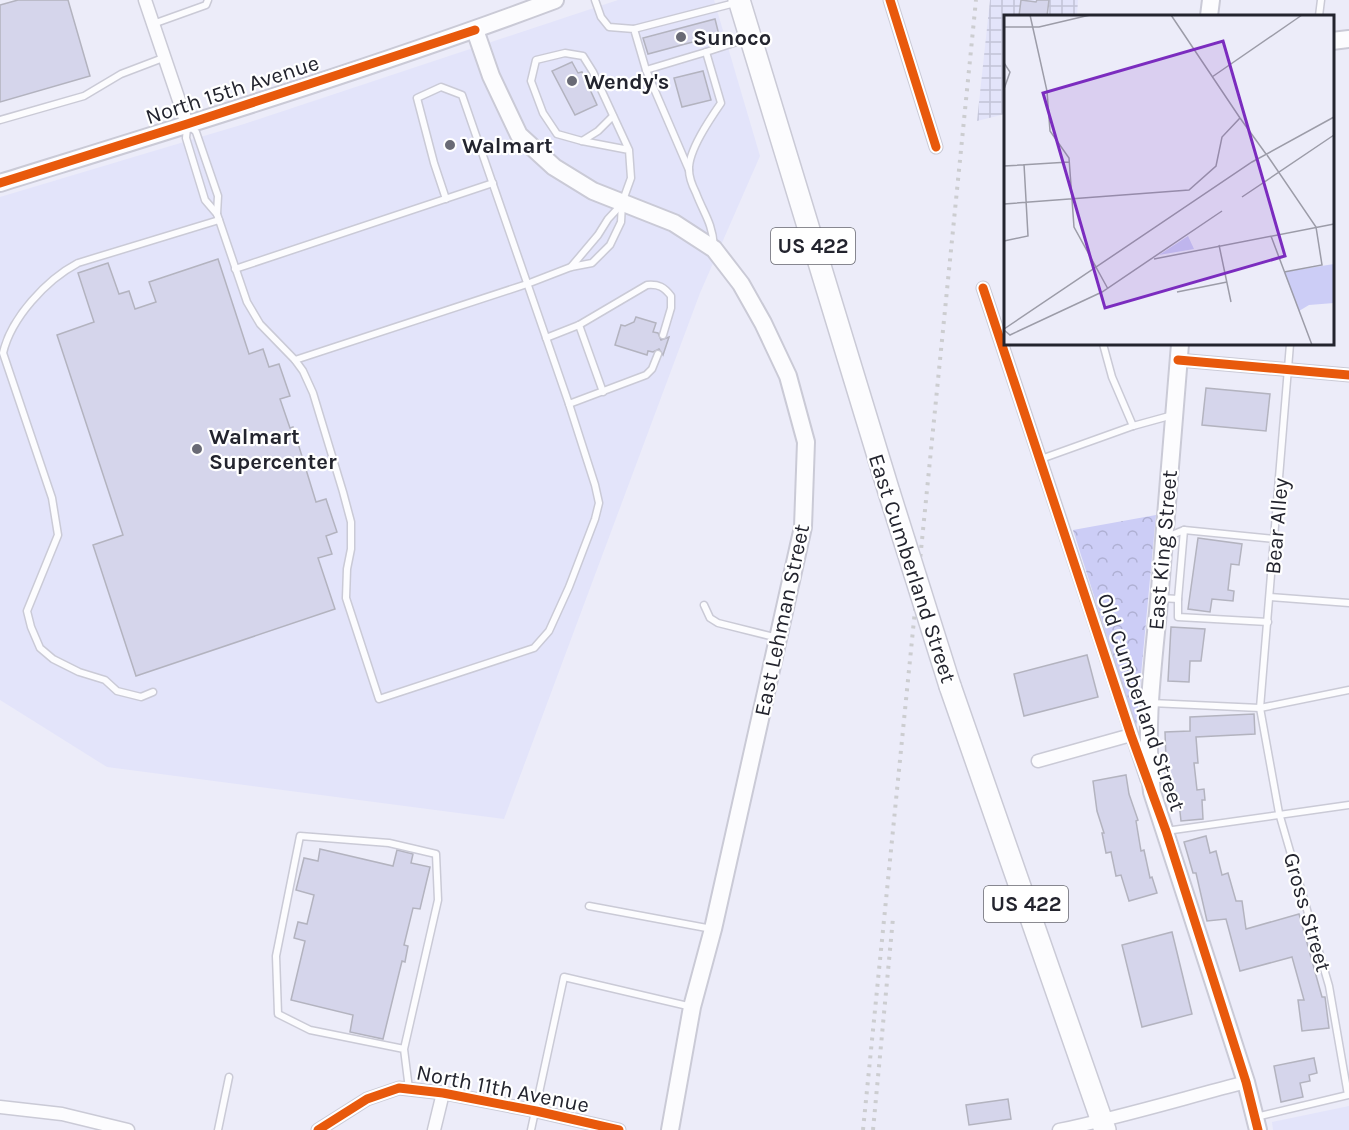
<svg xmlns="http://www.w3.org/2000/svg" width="1349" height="1130" font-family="Karla,sans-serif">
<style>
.built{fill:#e3e4fa}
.industrial{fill:url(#industrial-grid)}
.forest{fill:url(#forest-crowns)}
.building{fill:#d5d5eb;stroke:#b3b3bf;stroke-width:1.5}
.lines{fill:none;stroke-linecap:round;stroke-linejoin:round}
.lane-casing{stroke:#cacad6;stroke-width:9}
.street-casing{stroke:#cacad6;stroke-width:15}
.secondary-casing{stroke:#cacad6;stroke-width:20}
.highway-casing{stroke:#cacad6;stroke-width:24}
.lane{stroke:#fcfcfe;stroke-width:6}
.street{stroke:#fcfcfe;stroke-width:12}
.secondary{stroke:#fcfcfe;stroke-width:16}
.highway{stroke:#fcfcfe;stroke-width:21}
.rail{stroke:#cccdd0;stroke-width:4;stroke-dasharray:3 6;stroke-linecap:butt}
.highway-bridge-casing{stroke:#cacad6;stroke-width:24;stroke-linecap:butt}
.highway-bridge{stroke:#fcfcfe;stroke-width:21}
.cycleway-casing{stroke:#fff;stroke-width:13}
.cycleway{stroke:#e8590c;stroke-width:9}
.poi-dot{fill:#696a75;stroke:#fff;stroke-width:2}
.labels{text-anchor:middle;stroke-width:4.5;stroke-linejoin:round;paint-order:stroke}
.shield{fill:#fff;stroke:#65666d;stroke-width:1.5}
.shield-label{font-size:21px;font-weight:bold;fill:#23242e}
.poi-label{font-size:22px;font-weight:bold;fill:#23242e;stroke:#fff;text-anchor:start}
.street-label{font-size:22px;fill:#23242e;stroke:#fff}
.inset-road{fill:none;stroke:#9c9ca8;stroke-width:1.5}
.view{fill:#7b2cbf;fill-opacity:0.15;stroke:#7b2cbf;stroke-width:3}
.inset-edge{fill:none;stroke:#23242e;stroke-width:3}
</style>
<defs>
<pattern id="industrial-grid" width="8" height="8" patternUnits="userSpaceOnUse" patternTransform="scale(1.5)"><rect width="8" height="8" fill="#e3e4fa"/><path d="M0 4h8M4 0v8" fill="none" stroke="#c2c3d7"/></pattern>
<pattern id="forest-crowns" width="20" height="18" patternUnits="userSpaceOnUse" patternTransform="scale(1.5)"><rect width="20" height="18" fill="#cccdf6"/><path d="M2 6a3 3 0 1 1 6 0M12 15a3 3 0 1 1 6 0" fill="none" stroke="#afb0d3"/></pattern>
</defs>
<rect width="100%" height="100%" fill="#ececf9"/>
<!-- built -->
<g class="built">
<polygon points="618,0 714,0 760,156 700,293 504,819 107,767 0,700 0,197 244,124"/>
<polygon points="1349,1106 1349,1130 1273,1130 1272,1122"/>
</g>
<!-- industrial -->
<polygon class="industrial" points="990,0 1078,0 1077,16 1006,16 1005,114 977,121"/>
<!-- forest -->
<polygon class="forest" points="1156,515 1136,728 1073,530"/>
<!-- building -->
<g class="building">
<polygon points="18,0 68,0 90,76 0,102 0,5"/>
<polygon points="1021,0 1036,2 1037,0 1049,0 1047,16 1019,16"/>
<polygon points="715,19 719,35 648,54 643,38"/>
<polygon points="572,62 578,73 582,72 597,105 575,115 552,71"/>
<polygon points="703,71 711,100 682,107 674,78"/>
<polygon points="218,259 249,354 263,349 269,367 279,364 290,396 280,399 290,428 293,427 316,502 326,499 337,532 326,536 332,554 318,558 335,609 136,676 93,545 123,535 57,335 94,322 78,273 108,263 119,294 129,291 135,309 156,302 149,282"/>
<polygon points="636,317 656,323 653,332 658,333 661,340 669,337 663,355 659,349 653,352 648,351 647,355 615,345 621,325 625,326 634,322"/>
<polygon points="1206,388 1270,394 1266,431 1202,425"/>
<polygon points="1198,538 1242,544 1239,565 1231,564 1228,590 1234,591 1233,601 1212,599 1210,612 1188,609"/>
<polygon points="1171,627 1205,629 1201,661 1190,661 1189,682 1168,681"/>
<polygon points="1087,655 1098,697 1024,716 1014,674"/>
<polygon points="1254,714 1255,734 1196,737 1198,763 1194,763 1197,790 1204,789 1205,800 1202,800 1203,819 1181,821 1179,803 1173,803 1171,776 1166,777 1163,761 1166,760 1165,732 1190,731 1190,717"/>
<polygon points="1126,775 1129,794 1138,820 1136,821 1141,851 1144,850 1150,878 1152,877 1157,893 1129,901 1121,875 1116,876 1111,852 1106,853 1102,833 1104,833 1097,811 1093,781"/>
<polygon points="1206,836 1210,853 1216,851 1222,875 1228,873 1236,901 1242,901 1246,929 1299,914 1322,997 1325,997 1329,1028 1302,1031 1298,1000 1304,1000 1292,957 1240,971 1226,919 1207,921 1196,873 1193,873 1184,842"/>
<polygon points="320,849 393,866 397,850 413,854 411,863 430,867 420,909 413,908 404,945 408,946 405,962 402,961 383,1039 350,1032 353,1015 291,1000 305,941 294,938 298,922 307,924 314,895 296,890 304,858 318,861"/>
<polygon points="1172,932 1192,1014 1142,1027 1122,945"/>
<polygon points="1314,1058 1317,1073 1309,1075 1310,1081 1300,1083 1303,1097 1281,1102 1274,1066"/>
<polygon points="1008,1099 1011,1119 969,1125 966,1105"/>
</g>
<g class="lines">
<defs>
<g id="lane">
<polyline points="595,0 601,17 609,27 634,29 646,70 706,52"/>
<polyline points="1319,16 1321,0"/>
<polyline points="153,24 206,5 208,0"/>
<polyline points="634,29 735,3"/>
<polyline points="646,70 689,170"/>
<polyline points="0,120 84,96 121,74 163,58"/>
<polyline points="190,126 196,132 218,196 217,214"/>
<polyline points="187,128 186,138 205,200 217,214 247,302 260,324 295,360 303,371 313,393 343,492 351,522 351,549 347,569 346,598 379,699 534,648 549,631 569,587 595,519 599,503 595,485 569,404 462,95 441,87 417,98 434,163 446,199"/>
<polyline points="582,141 598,131 613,116"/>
<path d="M 714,246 C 712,222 704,214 696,193 C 693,187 689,177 689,170 C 688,151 710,119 721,103 L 706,52 L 746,39"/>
<polyline points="571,267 598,235 608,219 621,205"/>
<polyline points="235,269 493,183"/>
<polyline points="579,325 603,392"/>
<path d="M 546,338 L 579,325 L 647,285 C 659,284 664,287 671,296 L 671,308 L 663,335"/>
<polyline points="1103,344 1112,377 1133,426"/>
<polyline points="295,360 527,284 571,267 592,263 610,245 621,222 622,203 631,178 629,150 593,72 583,56 565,53 536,60 531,81 543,113 557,134 582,141 629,150"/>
<polyline points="569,404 646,375 652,369 658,354"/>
<polyline points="1041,459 1133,426 1173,415"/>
<polyline points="1184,530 1275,539"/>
<polyline points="1270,597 1349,603"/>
<polyline points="1160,598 1178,599 1184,530 1167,537"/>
<polyline points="1178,599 1178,617 1268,622"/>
<polyline points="704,605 710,618 718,623 778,638"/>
<path d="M 153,692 L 141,697 L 117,691 L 105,680 L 79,672 L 53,659 L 40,648 L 31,627 L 27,611 L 58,535 L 52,498 L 3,353 C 11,318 46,280 78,263 L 219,220"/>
<polyline points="1151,703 1260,708 1349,690"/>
<polyline points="1166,831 1349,805"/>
<polyline points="589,906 712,929"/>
<polyline points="404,1049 310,1030 278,1014 276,956 300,836 389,843 436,854 438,900 404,1049 409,1089"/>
<polyline points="1256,1117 1348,1095 1329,986 1279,813 1260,708 1290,344"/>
<polyline points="218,1130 229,1077"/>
<polyline points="531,1130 564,977 692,1007"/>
</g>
<g id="street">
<polyline points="145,0 187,124"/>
<polyline points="890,0 936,147"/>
<polyline points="983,288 1147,780"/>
<polyline points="1178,360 1349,375"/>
<polyline points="1038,761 1131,735"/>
<polyline points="0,1107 62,1114 128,1130"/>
<polyline points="318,1130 367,1099 399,1088 443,1093 536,1111 619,1130"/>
<polyline points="434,1130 443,1093"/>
<path d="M 1059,1130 C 1122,1117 1184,1098 1246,1082"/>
</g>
<g id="secondary">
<polyline points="1209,16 1211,0"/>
<polyline points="475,30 491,76 519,135 554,167 593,191 674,223 714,249 741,284 763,323 788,376 806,442 803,527 713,929 692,1007 670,1130"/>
<polyline points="1332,41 1349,39"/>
<path d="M 0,183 C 186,125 373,68 555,0"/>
<path d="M 1180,344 C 1173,430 1166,516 1159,602 C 1153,666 1144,728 1152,792 L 1246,1082 L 1258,1130"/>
</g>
<g id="highway">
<polyline points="739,0 889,492"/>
<polyline points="950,686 1105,1130"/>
</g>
</defs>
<!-- lane casing -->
<use href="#lane" class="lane-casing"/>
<!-- street casing -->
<use href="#street" class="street-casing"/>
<!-- secondary casing -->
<use href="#secondary" class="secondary-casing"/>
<!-- highway casing -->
<use href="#highway" class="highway-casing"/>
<!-- lane -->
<use href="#lane" class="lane"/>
<!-- street -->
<use href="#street" class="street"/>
<!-- secondary -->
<use href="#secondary" class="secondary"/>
<!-- highway -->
<use href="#highway" class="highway"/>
<!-- rail -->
<g class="rail">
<polyline points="863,1130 976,0"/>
<polyline points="873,1130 893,918"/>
</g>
<defs>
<polyline id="highway-bridge" points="889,492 950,686"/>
</defs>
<!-- highway-bridge casing -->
<use href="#highway-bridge" class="highway-bridge-casing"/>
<!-- highway-bridge -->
<use href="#highway-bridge" class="highway-bridge"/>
<defs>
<g id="cycleway">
<polyline points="890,0 936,147"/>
<polyline points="0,183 187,124 475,30"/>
<polyline points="983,288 1131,735 1166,831 1246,1082 1258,1130"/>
<polyline points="1178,360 1349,375"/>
<polyline points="318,1130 367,1099 399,1088 443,1093 536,1111 619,1130"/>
</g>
</defs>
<!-- cycleway casing -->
<use href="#cycleway" class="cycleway-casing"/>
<!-- cycleway -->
<use href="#cycleway" class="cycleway"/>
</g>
<!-- markers -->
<g class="poi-dot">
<circle cx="681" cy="37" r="6"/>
<circle cx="572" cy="81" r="6"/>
<circle cx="450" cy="145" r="6"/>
<circle cx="197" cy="449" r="6"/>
</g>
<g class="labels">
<!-- shield labels -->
<g class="shield">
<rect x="771" y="228" width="84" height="36" rx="4.5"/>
<rect x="984" y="886" width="84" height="36" rx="4.5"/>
</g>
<g class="shield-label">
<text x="813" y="253">US 422</text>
<text x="1026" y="911">US 422</text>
</g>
<!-- poi labels -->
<g class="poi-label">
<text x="693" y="45">Sunoco</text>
<text x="584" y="89">Wendy's</text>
<text x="462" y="153">Walmart</text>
<text x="209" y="444">Walmart<tspan x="209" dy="25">Supercenter</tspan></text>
</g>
<!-- street labels -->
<g class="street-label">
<text transform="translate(232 89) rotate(-18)" y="8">North 15th Avenue</text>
<text transform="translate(1276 526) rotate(-85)" y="8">Bear Alley</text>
<text transform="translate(1162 550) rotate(-85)" y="8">East King Street</text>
<text transform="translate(913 568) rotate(72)" y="8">East Cumberland Street</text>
<text transform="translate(781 620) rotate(-78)" y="8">East Lehman Street</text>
<text transform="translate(1142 702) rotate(71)" y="8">Old Cumberland Street</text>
<text transform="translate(1308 912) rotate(74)" y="8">Gross Street</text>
<text transform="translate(503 1088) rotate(11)" y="8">North 11th Avenue</text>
</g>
</g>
<!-- overview -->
<g transform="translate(1004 15)">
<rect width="330" height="330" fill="#ececf9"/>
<path d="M 184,221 L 190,234 L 155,240 ZM 330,249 L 330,288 L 305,290 L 295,296 L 280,257 Z" fill="#cccdf6"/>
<path class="inset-road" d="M 26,0 L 43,76 L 46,116 L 65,143 L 70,212 L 104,274M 167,0 L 236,103M 0,12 L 35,12 L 86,0M 0,48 L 6,57 L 0,74M 208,62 L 298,0M 263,140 L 312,212 L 318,250 L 280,257M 0,151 L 65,147M 238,182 L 330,120M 0,189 L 185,175 L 212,151 L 218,122 L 236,103 L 262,139M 267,221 L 308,330M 0,226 L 24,221 L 20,149M 215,230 L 227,287M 150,244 L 330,209M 173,277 L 223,267M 0,314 L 248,147 L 330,102M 0,315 L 6,320 L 98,277 L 218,196"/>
<path class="view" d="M 219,26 L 281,241 L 101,293 L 39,78 Z"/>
<rect width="330" height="330" class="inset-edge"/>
</g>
</svg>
